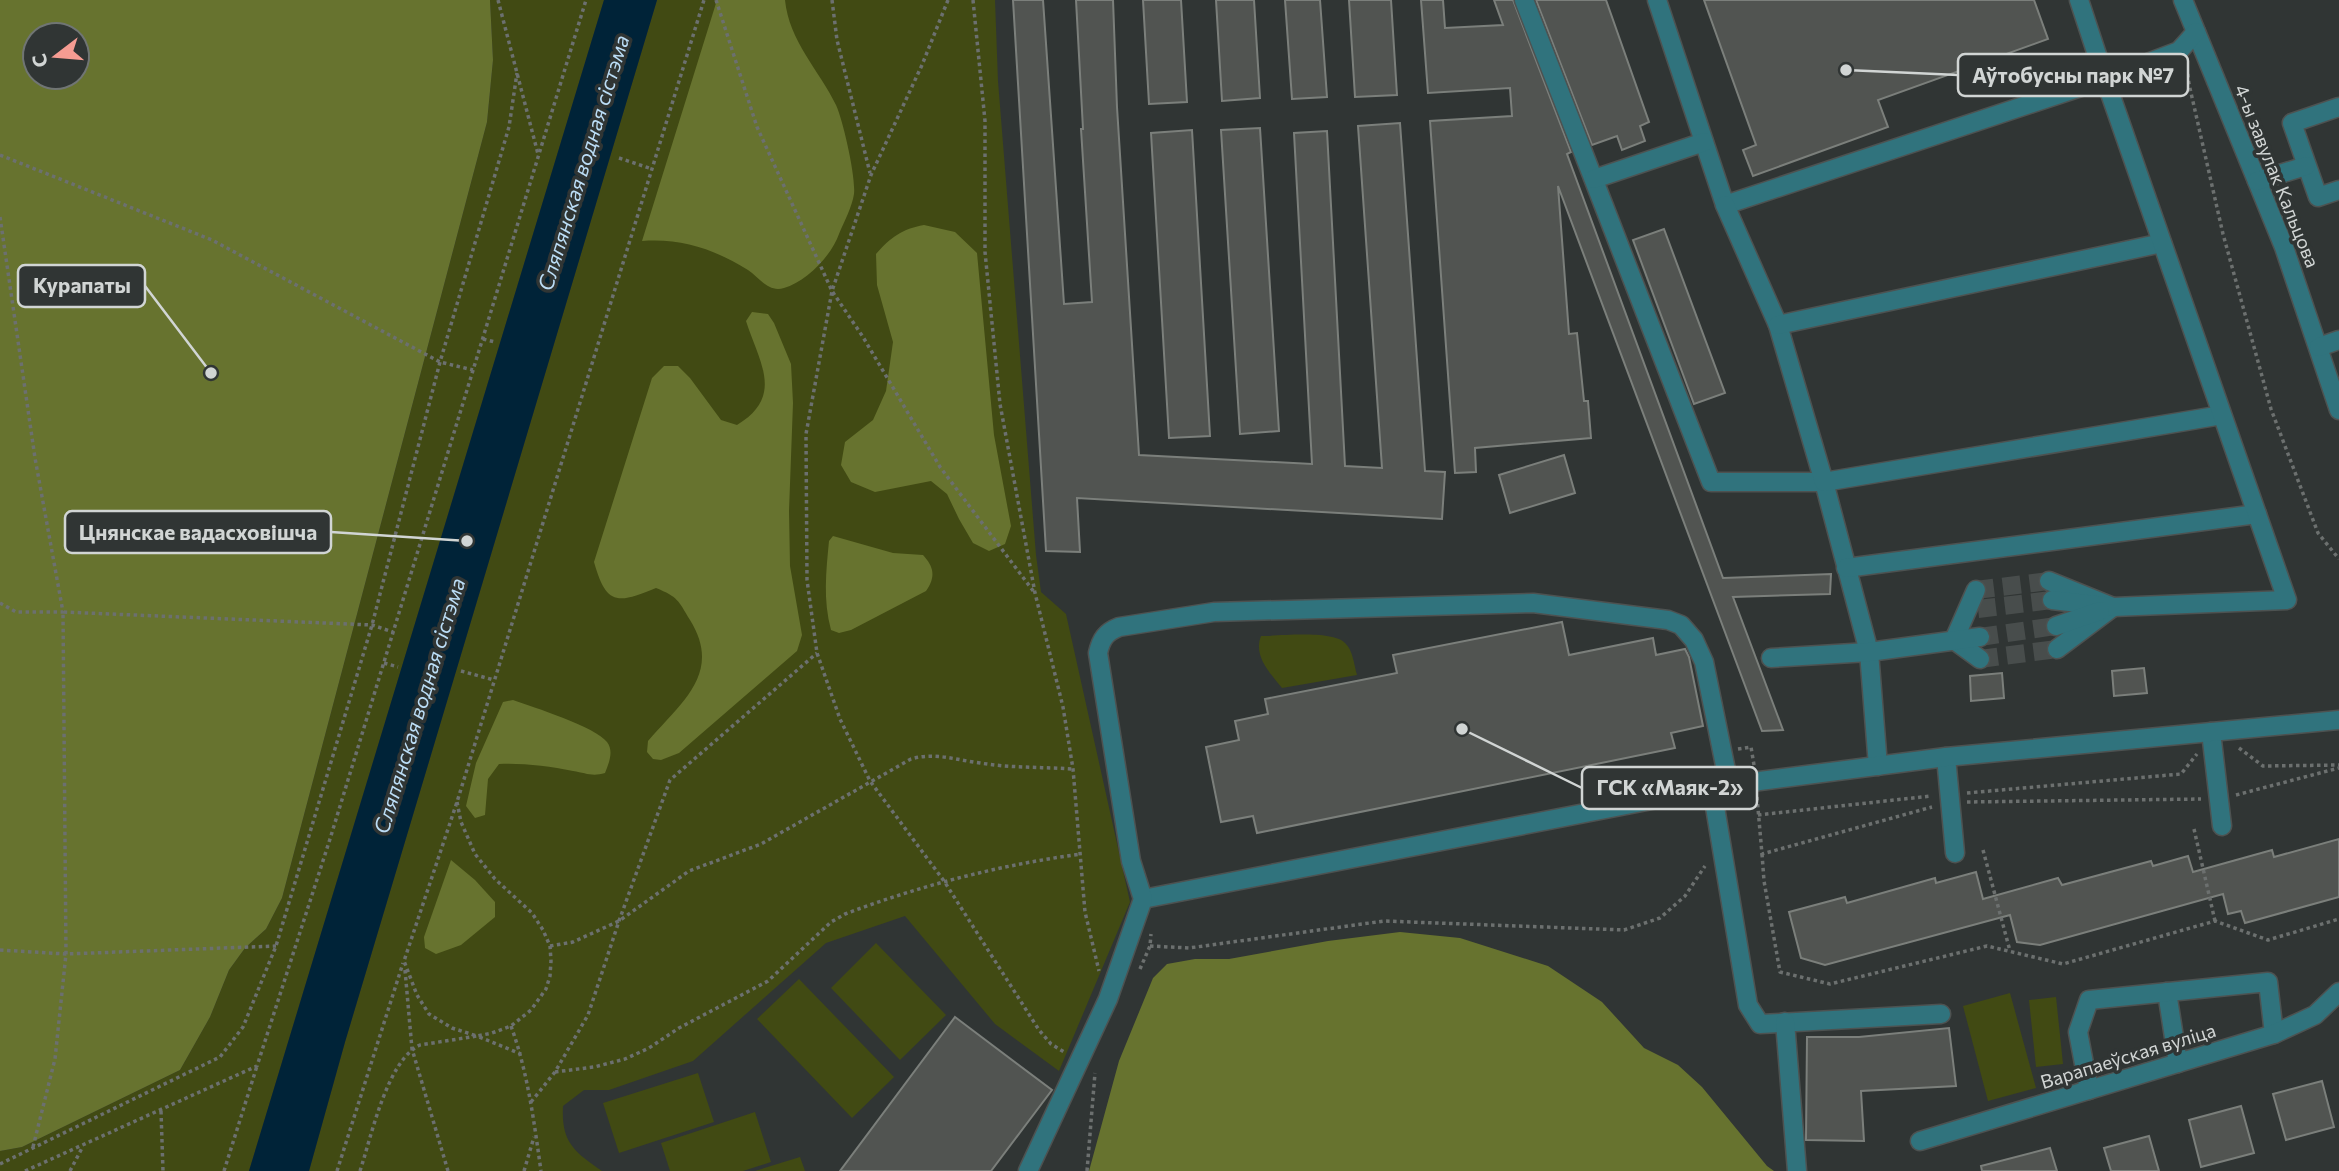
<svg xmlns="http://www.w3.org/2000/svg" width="2339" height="1171" font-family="Commissioner,sans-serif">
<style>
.green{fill:#414a13}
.forest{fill:#67732f;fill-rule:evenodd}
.water{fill:#002338}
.building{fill:#515451;stroke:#7b7f7b;stroke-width:2}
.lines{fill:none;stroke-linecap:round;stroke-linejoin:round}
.minor-tunnel{stroke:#484d4c;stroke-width:18;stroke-dasharray:18 9;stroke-linecap:butt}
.minor-casing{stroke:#4d5251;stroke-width:21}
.path{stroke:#6c706f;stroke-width:3.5;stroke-dasharray:3.5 3.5;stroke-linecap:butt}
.minor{stroke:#30737d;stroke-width:18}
.labels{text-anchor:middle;stroke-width:7;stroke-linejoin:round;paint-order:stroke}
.street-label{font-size:19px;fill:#d1d5d4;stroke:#303534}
.water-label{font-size:21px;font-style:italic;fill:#bbddf6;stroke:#303534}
.leader{fill:none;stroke:#d1d5d4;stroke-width:2.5}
.callout-dot{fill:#d1d5d4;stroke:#303534;stroke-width:2.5}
.callout{fill:#303534;stroke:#d1d5d4;stroke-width:2.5}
.callout-label{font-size:21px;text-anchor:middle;font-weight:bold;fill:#d1d5d4}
</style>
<rect width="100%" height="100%" fill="#303534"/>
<!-- green -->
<g class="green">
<polygon points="490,0 604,0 249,1171 0,1171 0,1151 22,1147 180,1070 210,1017 229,970 245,948 266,929 282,898 487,122 493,60"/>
<path d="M 657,0 L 995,0 L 998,81 L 1036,555 L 1041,592 L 1066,614 L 1130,902 L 1059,1071 L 995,1024 L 905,916 L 826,943 L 693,1061 L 609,1090 L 584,1090 L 563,1106 C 561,1142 574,1152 602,1171 L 309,1171 L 345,1042 Z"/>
<path d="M 1261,636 C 1280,636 1332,630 1345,643 C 1353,650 1354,665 1357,675 L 1282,688 C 1270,673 1253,656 1261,636 Z"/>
<polygon points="876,943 946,1015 900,1060 831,988"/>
<polygon points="799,979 894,1077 852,1118 757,1019"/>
<polygon points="2010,993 2036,1088 1988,1101 1963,1006"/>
<polygon points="2056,997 2063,1064 2036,1067 2029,1000"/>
<polygon points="698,1073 714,1122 619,1153 603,1103"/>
<polygon points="755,1112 771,1162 743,1171 670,1171 661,1143"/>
<polygon points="800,1157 805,1171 755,1171"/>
</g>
<!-- forest -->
<g class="forest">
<path d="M 0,0 L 490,0 L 493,60 L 487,122 L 282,898 L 266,929 L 245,948 L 229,970 L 210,1017 L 180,1070 L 22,1147 L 0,1151 ZM 35,35 L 77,35 L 77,77 L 35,77 Z"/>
<path d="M 717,0 L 785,0 C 789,41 819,70 836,105 C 843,120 856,177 854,194 C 852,207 844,222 839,234 C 832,255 806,282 784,288 C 768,293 759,277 748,270 C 714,249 681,238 642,241 Z"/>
<path d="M 924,225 L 955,232 L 977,253 L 994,435 L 1011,526 L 1005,544 L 989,551 L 973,543 L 959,519 L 947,494 L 931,481 L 875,492 L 851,482 L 841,465 L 845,442 L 873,420 L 886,391 L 893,342 L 877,285 L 876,254 C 891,237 902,229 924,225 Z"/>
<path d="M 752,312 L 768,314 L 774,323 L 791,364 L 793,403 L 789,511 L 790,566 L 802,635 L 797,651 L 679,753 L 661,760 L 653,759 L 647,752 L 648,741 C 681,703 723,673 690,620 C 678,600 678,597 656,588 C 616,605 606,604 594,562 L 652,378 L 664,366 L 678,366 L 690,378 L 721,420 L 737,425 C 785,396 759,362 746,321 Z"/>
<path d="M 833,536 L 893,553 L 923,555 C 934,567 936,577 926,591 L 851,630 L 839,633 L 831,630 C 823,600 826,572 829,541 Z"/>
<path d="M 513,700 C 533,707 596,727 607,742 C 614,751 609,763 605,773 C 592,777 586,773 573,771 C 549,766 523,763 499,764 L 488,779 L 485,815 L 475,818 L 466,806 L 476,763 L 503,702 Z"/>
<polygon points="451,860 475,880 495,902 495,917 461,945 436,954 425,948 424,937"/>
<polygon points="1400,932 1460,938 1548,966 1602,1002 1644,1048 1678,1065 1702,1087 1767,1166 1774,1171 1089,1171 1119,1061 1153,978 1167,964 1195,959 1229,959 1328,941"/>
</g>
<!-- water -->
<polygon class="water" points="604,0 657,0 345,1042 309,1171 249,1171"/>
<!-- building -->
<g class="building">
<polygon points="1013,0 1043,0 1064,304 1092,302 1081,129 1083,129 1076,0 1113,0 1117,107 1139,455 1312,464 1294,133 1327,131 1345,466 1382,468 1358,126 1400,123 1425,471 1445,472 1442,519 1077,498 1080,552 1046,551"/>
<polygon points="1143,0 1181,0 1187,102 1149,104"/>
<polygon points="1216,0 1254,0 1260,98 1222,101"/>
<polygon points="1285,0 1320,0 1327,97 1292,99"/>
<polygon points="1349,0 1391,0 1397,95 1355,97"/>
<polygon points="1421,0 1443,0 1445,28 1503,25 1494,0 1513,0 1571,152 1567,154 1723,578 1831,574 1830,594 1733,597 1783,730 1762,731 1558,186 1569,334 1577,333 1584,401 1588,401 1591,438 1475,448 1476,472 1455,473 1430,121 1512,116 1510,88 1428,93"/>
<polygon points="1536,0 1606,0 1649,122 1640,126 1645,141 1622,150 1617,136 1592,145"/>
<polygon points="1704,0 2034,0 2048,39 1878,100 1888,127 1753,176 1743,150 1756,145"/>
<polygon points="1260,128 1279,431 1240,434 1221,130"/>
<polygon points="1192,130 1210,436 1169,438 1151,133"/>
<polygon points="1664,229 1725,393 1694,404 1633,240"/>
<polygon points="1564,455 1575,493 1510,513 1499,475"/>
<polygon points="1562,622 1569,655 1653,638 1656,655 1685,649 1689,657 1703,726 1671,733 1675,748 1257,833 1253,816 1221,822 1206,747 1239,740 1235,721 1268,714 1265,699 1397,673 1393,655"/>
<polygon points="2144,668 2147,693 2114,696 2112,671"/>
<polygon points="2002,673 2004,698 1971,701 1970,676"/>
<polygon points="2339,839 2339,897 2245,923 2241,911 2228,914 2223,894 2040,945 2017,942 2010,915 1825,965 1801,958 1789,912 1845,897 1847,903 1935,878 1936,883 1976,872 1983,899 2058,878 2062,885 2151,861 2153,866 2188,856 2193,872 2272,850 2274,857"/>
<polygon points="955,1017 1052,1090 991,1171 840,1171"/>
<polygon points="1949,1028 1956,1086 1861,1091 1864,1141 1806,1140 1807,1037 1859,1037"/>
<polygon points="2322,1081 2334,1127 2286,1140 2273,1094"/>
<polygon points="2241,1106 2254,1153 2201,1167 2189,1120"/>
<polygon points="2149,1136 2159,1171 2111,1171 2104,1148"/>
<polygon points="2050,1148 2057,1171 1982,1171 1981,1166"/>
</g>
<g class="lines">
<!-- minor-tunnel -->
<g class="minor-tunnel">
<polyline points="1976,590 2049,581"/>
<polyline points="1978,609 2052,600"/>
<polyline points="1980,637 2056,626"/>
<polyline points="1980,659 2057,649"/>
</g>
<defs>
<g id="minor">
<polyline points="1524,0 1711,482 1824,482 1869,652 1878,766"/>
<polyline points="1657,0 1725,205 2105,79 2079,0"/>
<polyline points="2183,0 2284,247 2339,410"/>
<polyline points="2339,107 2292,123 2318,197 2339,190"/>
<polyline points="1594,179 1704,142"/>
<polyline points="2257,181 2306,166"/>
<polyline points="1725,205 1778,325 1824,482 2222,415"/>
<polyline points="1778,325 2162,243"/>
<polyline points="2319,347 2339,340"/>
<polyline points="1846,568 2257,514"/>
<polyline points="2049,581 2113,607 2057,649"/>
<polyline points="1976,590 1954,640 1980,659"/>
<polyline points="2052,600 2113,607 2287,600 2105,79 2179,51 2196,32"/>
<polyline points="2056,626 2100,611"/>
<polyline points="1771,658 1869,652 1980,637"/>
<polyline points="2211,732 2222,826"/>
<polyline points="1946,757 1955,853"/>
<polyline points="1712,789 1748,1005 1760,1024 1941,1014"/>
<polyline points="1143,899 1729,785 1946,757 2339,720"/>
<polyline points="2167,992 2178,1063"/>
<polyline points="1785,1022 1797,1171"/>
<polyline points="2089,1090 2078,1032 2089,1000 2268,982 2274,1034"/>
<polyline points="1920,1141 2274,1034 2315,1015 2339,992"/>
<path d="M 1028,1171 L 1108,999 L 1143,899 L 1131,861 L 1098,653 C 1101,639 1106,632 1119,627 L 1214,612 L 1533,603 L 1668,620 L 1681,625 L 1694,640 L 1704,662 L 1729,785"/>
</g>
</defs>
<!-- minor casing -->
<use href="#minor" class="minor-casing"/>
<!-- path -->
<g class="path">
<polyline points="498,0 538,154"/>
<polyline points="716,0 757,127 832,291 863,337 940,467 1034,592"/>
<polyline points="832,0 837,40 870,173"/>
<polyline points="948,0 922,65 871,175 832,291 806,434 807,580 817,653 840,719 870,781 944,881 1039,1030 1051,1044 1064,1052"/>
<polyline points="973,0 985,121 985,252 1000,404 1035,593 1063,707 1073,769 1085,912 1099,971"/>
<polyline points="2187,67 2189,84 2223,234 2271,409 2318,533 2339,559"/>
<polyline points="0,155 212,240 440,362 473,370"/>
<polyline points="619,158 652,169"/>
<polyline points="0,217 35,458 63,612 16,612 0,603"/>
<polyline points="483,339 495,342"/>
<polyline points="384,663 398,667"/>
<polyline points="461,671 494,680"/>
<polyline points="2239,748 2263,766 2339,765"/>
<polyline points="1738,749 1751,747 1754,765"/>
<polyline points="1967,793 2181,774 2197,754"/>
<polyline points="2236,795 2339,768"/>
<polyline points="1757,797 1762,854 1932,807"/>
<polyline points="457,802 461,822 475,854 495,879 532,913 543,930 550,946 551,961 550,976 546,989 531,1010 511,1026 492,1033 477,1036 452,1028 429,1014 417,995 404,961 457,802 704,0"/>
<polyline points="1967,802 2201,799"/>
<polyline points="1758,815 1931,796"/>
<polyline points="2194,829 2215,921"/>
<polyline points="1983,850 2010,951"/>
<polyline points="1762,854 1764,881 1780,972 1830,984 1987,946 2063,964 2215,921 2268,940 2339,919"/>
<path d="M 550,946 L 573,942 L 619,921 L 689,871 L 761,844 L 911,759 C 935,752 956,760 980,763 C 1010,768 1042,767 1073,769"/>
<polyline points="1150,946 1189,948 1384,921 1624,930 1660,918 1685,896 1705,866"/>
<polyline points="0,950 66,954 276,946"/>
<polyline points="1140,969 1150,946 1151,934"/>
<polyline points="405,970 412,1049 448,1171"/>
<path d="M 511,1026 C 528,1073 534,1122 541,1171"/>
<path d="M 555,1072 L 594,1067 L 625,1059 L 649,1048 L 679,1028 L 768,981 L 831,922 L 845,914 C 922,885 1000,865 1081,854"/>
<polyline points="531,1102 555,1072 588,1015 619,921 670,780 817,653"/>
<polyline points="161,1111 163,1171"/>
<polyline points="33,1147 55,1059 66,954 63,612 372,625 393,632"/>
<polyline points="0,1164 220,1057 243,1027 276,946 372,625 440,362 509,127 517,73"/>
<polyline points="25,1171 257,1066 330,839 586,0"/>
<polyline points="70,1171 82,1148"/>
<polyline points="224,1171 257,1066"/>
<polyline points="337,1171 403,963"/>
<path d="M 360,1171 C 371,1138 387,1060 420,1045 L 477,1036 L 521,1054"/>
<polyline points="524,1171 534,1137"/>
<polyline points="1087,1171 1095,1073"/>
</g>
<!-- minor -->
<use href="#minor" class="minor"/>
</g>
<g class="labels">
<!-- street labels -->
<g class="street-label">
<text transform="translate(2277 176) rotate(68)" y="7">4-ы завулак Кальцова</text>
<text transform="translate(2128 1056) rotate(-17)" y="7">Варапаеўская вуліца</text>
</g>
<!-- water labels -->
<g class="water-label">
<text transform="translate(584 163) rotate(-73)" y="7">Сляпянская водная сістэма</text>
<text transform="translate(420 706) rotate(-73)" y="7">Сляпянская водная сістэма</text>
</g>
</g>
<!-- callouts -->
<path class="leader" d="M1846 70L1958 75M211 373L145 286M467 541L331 532M1462 729L1582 788"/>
<g class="callout-dot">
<circle cx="1846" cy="70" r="7"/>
<circle cx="211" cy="373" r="7"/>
<circle cx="467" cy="541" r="7"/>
<circle cx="1462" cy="729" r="7"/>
</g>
<g class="callout">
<rect x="1958" y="54" width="230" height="42" rx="7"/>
<rect x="18" y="265" width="127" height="42" rx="7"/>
<rect x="65" y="511" width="266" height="42" rx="7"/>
<rect x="1582" y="767" width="175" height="42" rx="7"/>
</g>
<g class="callout-label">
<text x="2073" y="83">Аўтобусны парк №7</text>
<text x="82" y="293">Курапаты</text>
<text x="198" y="540">Цнянскае вадасховішча</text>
<text x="1670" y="795">ГСК «Маяк-2»</text>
</g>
<!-- north arrow -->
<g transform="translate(56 56) rotate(254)"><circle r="33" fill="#303534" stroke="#707574" stroke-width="2"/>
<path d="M0-5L12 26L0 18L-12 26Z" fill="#f59c92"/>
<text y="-10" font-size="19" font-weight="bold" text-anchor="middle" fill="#d1d5d4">С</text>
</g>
</svg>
